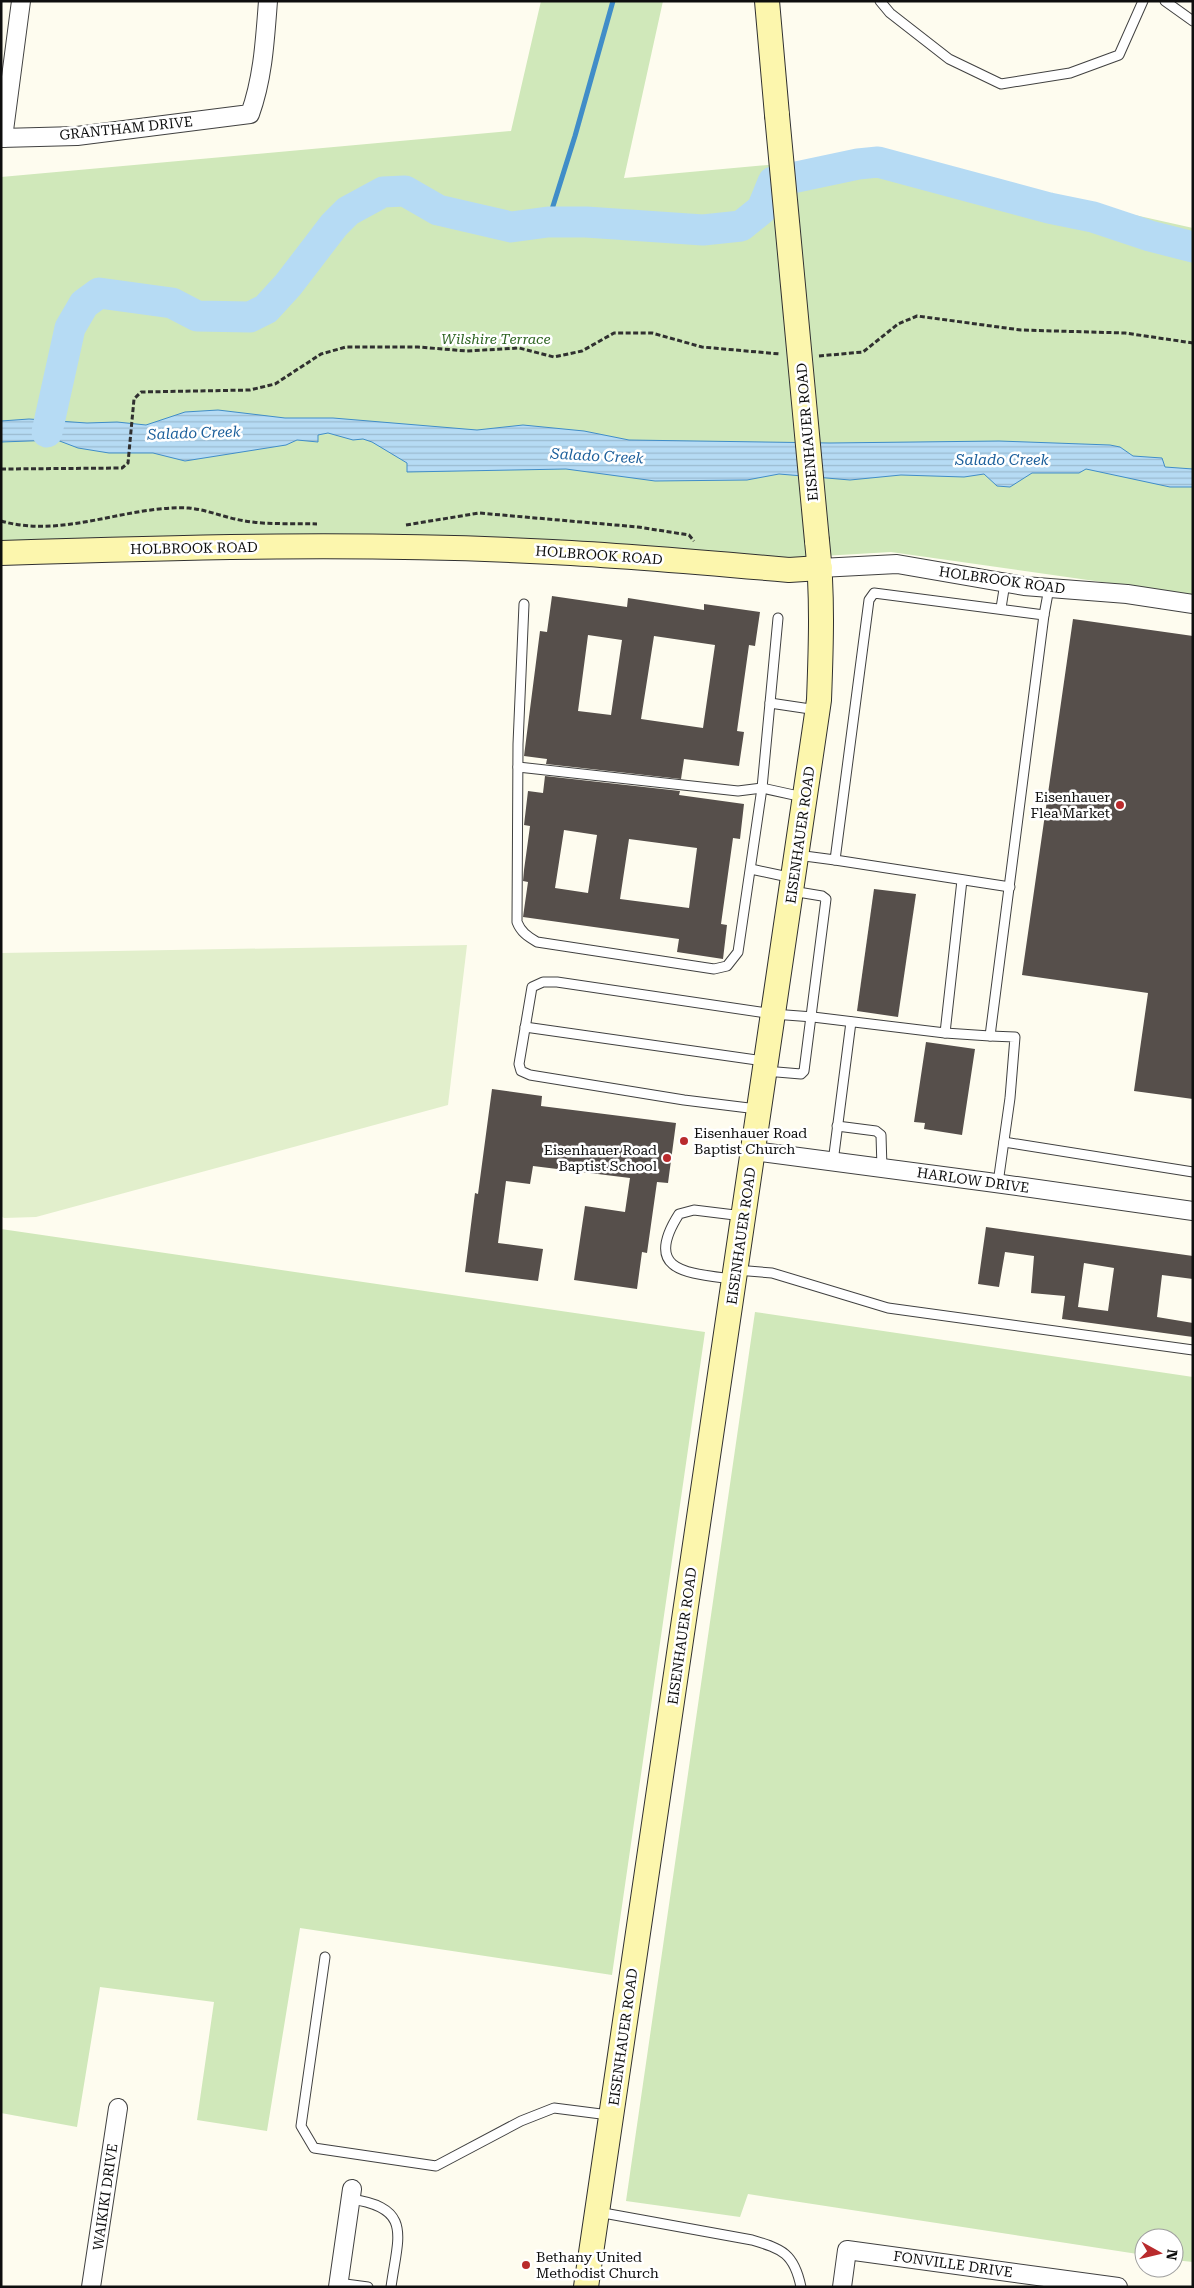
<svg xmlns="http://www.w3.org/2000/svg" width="1194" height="2288" font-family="'Roboto Serif',serif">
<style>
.grass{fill:#d0e8ba}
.pitch{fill:#e2efcc}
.water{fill:url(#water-rules);stroke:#408dc8}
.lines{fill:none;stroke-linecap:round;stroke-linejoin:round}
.stream{stroke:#408dc8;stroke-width:5}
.river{stroke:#b6dbf4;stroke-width:31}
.building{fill:#564f4b;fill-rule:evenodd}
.lane-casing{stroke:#414141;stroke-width:11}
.street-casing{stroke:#414141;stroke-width:20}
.secondary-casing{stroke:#303030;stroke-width:26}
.path{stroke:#303030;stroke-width:3;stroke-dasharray:5 2.5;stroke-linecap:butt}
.lane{stroke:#fff;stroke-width:9}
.street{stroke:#fff;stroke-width:18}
.secondary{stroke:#fcf6ad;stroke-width:24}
.secondary-bridge-casing{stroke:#303030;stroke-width:26;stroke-linecap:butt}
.secondary-bridge{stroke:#fcf6ad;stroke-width:24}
.poi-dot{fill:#b92b2d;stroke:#fff;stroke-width:2}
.labels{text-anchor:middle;stroke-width:5;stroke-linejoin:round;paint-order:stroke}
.street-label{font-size:14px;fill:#0e0e0e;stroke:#fff}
.park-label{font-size:14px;font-style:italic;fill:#2c6320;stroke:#fff}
.poi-label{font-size:14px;fill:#0e0e0e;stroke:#fff;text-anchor:end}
.water-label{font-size:15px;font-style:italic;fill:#1c5f9b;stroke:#fff}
</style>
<defs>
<pattern id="water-rules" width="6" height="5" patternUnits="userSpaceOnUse" patternTransform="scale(1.25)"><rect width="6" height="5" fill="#b6dbf4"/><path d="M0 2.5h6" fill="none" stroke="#9bbbd0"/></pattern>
</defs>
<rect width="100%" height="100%" fill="#fefcef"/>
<!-- grass -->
<g class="grass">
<polygon points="541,1 663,1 624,178 888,154 1081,203 1193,228 1193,595 891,552 789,558 584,547 1,545 1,177 511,131"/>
<polygon points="1,1229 705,1332 612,1975 300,1928 267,2131 197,2120 214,2002 100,1987 77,2127 1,2113"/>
<polygon points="755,1312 1193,1377 1193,2262 1174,2260 1174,2238 1144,2238 1144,2255 748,2194 740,2217 626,2201"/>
</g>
<!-- pitch -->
<polygon class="pitch" points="467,945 448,1105 36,1217 4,1218 1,1216 1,953"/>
<!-- water -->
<polygon class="water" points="218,410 285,418 333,418 477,430 523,425 584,431 629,440 830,443 999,441 1110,445 1120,447 1133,456 1162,458 1165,467 1193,469 1193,487 1170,487 1086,469 1079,473 1032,473 1010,487 997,486 984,474 964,477 901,475 850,480 779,474 747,480 655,481 566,469 407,472 407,463 372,442 363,439 353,440 328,433 318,435 318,442 297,440 286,445 185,461 153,453 109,453 78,448 57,440 1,442 1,421 29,419 87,423 117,422 146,425 185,412"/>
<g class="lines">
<!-- stream -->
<polyline class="stream" points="548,222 575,136 613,1"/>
<!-- river -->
<polyline class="river" points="47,432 70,328 84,304 99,293 172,303 197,316 250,317 266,309 288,285 334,225 348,211 383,192 405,191 438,210 511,227 548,222 586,222 703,230 741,226 762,209 773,182 858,164 878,162 1049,208 1093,217 1150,236 1193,247"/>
</g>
<!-- building -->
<g class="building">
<path d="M 552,596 L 627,607 L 628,598 L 704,610 L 704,604 L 760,612 L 755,646 L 749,645 L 737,731 L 744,732 L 739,766 L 684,759 L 681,779 L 546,764 L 547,759 L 524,756 L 540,631 L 547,632 ZM 588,635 L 622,640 L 611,715 L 578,711 ZM 654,636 L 715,645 L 703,728 L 641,719 Z"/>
<polygon points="1073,619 1193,636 1193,1099 1134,1091 1148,993 1022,975"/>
<path d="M 545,776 L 680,791 L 679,795 L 744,804 L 740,839 L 733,838 L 721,924 L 727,925 L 723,959 L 677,952 L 679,939 L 523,917 L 528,882 L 523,881 L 524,870 L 530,826 L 524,825 L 528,791 L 543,793 ZM 564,830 L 597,835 L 588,893 L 555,888 ZM 629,839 L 697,848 L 689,908 L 620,899 Z"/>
<polygon points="874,889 916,894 898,1017 857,1011"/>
<polygon points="926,1042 975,1049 962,1135 924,1129 925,1123 914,1122"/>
<polygon points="492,1089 542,1096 541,1106 676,1123 668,1183 657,1182 647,1253 642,1252 637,1289 574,1280 585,1206 625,1212 630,1178 533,1166 530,1184 506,1181 498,1243 543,1249 538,1281 465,1272 475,1193 478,1194"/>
<path d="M 986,1227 L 1193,1256 L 1193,1279 L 1162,1275 L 1157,1317 L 1193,1323 L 1193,1337 L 1062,1319 L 1065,1296 L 1031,1293 L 1034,1256 L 1005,1252 L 999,1287 L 978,1284 ZM 1084,1263 L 1114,1268 L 1108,1311 L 1078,1307 Z"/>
</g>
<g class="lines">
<defs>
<g id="lane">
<polyline points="880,1 890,13 949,59 1001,84 1070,73 1119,55 1143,1"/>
<polyline points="1165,1 1193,21"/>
<path d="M 524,604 L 518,744 L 517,922 C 521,932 527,936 537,942 L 714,969 L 727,966 L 738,952 L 762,788 L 778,618"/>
<polyline points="1001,608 1005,583"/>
<polyline points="1044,615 1049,588"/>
<polyline points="770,703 817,710"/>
<polyline points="518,767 738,791 762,788 803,797"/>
<polyline points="797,855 835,860 869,600 874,593 1044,615 990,1036 945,1033"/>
<polyline points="835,860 1010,887"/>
<polyline points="751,869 793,878"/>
<polyline points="525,1027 764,1061"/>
<polyline points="990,1036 1015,1037 1010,1098 998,1183"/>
<polyline points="765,1071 801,1074 804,1071 826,899 822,896 792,891"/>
<polyline points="757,1109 684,1100 530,1075 521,1071 519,1064 532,987 543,982 557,982 773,1014 813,1017 945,1033 962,880"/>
<polyline points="837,1126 876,1131 881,1135 882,1168"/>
<polyline points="1004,1142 1193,1172"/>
<polyline points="833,1162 851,1022"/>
<polyline points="736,1270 772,1273 888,1308 1193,1350"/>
<path d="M 732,1279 C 688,1273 642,1272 679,1214 L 694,1210 L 743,1216"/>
<polyline points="325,1957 301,2126 314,2148 436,2166 521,2121 554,2108 609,2115"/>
<path d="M 351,2199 C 413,2208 398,2236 391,2287"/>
<path d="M 598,2212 L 752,2240 C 782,2249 794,2253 801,2287"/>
<polyline points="338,2283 368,2287"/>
</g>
<g id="street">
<path d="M 1,138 L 77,136 L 250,114 C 263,78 265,40 268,1"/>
<polyline points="3,138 21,1"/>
<polyline points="820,568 897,564 1024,586 1127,594 1193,604"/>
<polyline points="754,1151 988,1182 1193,1211"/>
<polyline points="91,2287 118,2108"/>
<polyline points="338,2287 352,2189"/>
<polyline points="842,2287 847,2250 1118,2287"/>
</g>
<g id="secondary">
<polyline points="767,1 777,115"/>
<path d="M 1,553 C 185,547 369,542 552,552 C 631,556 710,563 789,570 L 820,568"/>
<path d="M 586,2287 L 819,700 C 821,647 823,593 817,541"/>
</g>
</defs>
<!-- lane casing -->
<use href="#lane" class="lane-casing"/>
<!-- street casing -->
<use href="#street" class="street-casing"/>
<!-- secondary casing -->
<use href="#secondary" class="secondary-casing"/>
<!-- path -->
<g class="path">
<polyline points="819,356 863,352 898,324 917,316 1021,330 1125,333 1193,343"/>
<polyline points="1,469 122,468 128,463 134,399 141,392 250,390 275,384 321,354 346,347 418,347 467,351 519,348 554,357 582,351 614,333 652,333 702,347 780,354"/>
<path d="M 1,521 C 64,539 126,505 189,508 C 208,510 226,518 245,521 C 268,525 294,523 317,524"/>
<polyline points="406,525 479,513 638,527 689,535 694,541"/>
</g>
<!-- lane -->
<use href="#lane" class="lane"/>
<!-- street -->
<use href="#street" class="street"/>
<!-- secondary -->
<use href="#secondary" class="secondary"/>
<defs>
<polyline id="secondary-bridge" points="777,115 817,541"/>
</defs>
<!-- secondary-bridge casing -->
<use href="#secondary-bridge" class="secondary-bridge-casing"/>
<!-- secondary-bridge -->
<use href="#secondary-bridge" class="secondary-bridge"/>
</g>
<!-- markers -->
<g class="poi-dot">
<circle cx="1120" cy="805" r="5"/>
<circle cx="684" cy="1141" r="5"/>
<circle cx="667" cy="1158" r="5"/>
<circle cx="526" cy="2265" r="5"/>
</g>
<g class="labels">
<!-- street labels -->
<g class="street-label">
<text transform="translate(126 128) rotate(-6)" y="5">GRANTHAM DRIVE</text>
<text transform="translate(807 432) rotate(-95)" y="5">EISENHAUER ROAD</text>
<text transform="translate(194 548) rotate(-1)" y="5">HOLBROOK ROAD</text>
<text transform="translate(599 555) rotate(4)" y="5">HOLBROOK ROAD</text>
<text transform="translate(1002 580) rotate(8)" y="5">HOLBROOK ROAD</text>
<text transform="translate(800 835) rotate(-82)" y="5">EISENHAUER ROAD</text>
<text transform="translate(973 1180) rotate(8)" y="5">HARLOW DRIVE</text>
<text transform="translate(741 1236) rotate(-82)" y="5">EISENHAUER ROAD</text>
<text transform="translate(682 1636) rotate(-82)" y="5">EISENHAUER ROAD</text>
<text transform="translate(623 2037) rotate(-82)" y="5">EISENHAUER ROAD</text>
<text transform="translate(105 2197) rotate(-82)" y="5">WAIKIKI DRIVE</text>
<text transform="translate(953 2264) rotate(8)" y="5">FONVILLE DRIVE</text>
</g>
<!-- park labels -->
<g class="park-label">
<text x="496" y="344">Wilshire Terrace</text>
</g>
<!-- poi labels -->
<g class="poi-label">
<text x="1110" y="802">Eisenhauer<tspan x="1110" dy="16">Flea Market</tspan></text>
<text x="694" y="1138" text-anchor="start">Eisenhauer Road<tspan x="694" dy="16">Baptist Church</tspan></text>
<text x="657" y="1155">Eisenhauer Road<tspan x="657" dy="16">Baptist School</tspan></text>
<text x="536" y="2262" text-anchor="start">Bethany United<tspan x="536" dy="16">Methodist Church</tspan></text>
</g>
<!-- water labels -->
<g class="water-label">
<text transform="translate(194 433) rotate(-2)" y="5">Salado Creek</text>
<text transform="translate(597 456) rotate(3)" y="5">Salado Creek</text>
<text x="1002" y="465">Salado Creek</text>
</g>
</g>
<!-- border -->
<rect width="1194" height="2288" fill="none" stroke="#0e0e0e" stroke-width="5"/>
<!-- north arrow -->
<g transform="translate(1159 2253) rotate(98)"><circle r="24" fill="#ffffff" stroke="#9f9f9f"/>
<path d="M0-4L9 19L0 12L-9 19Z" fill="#b92b2d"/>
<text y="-8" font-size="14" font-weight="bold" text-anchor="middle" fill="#0e0e0e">N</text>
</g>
</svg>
